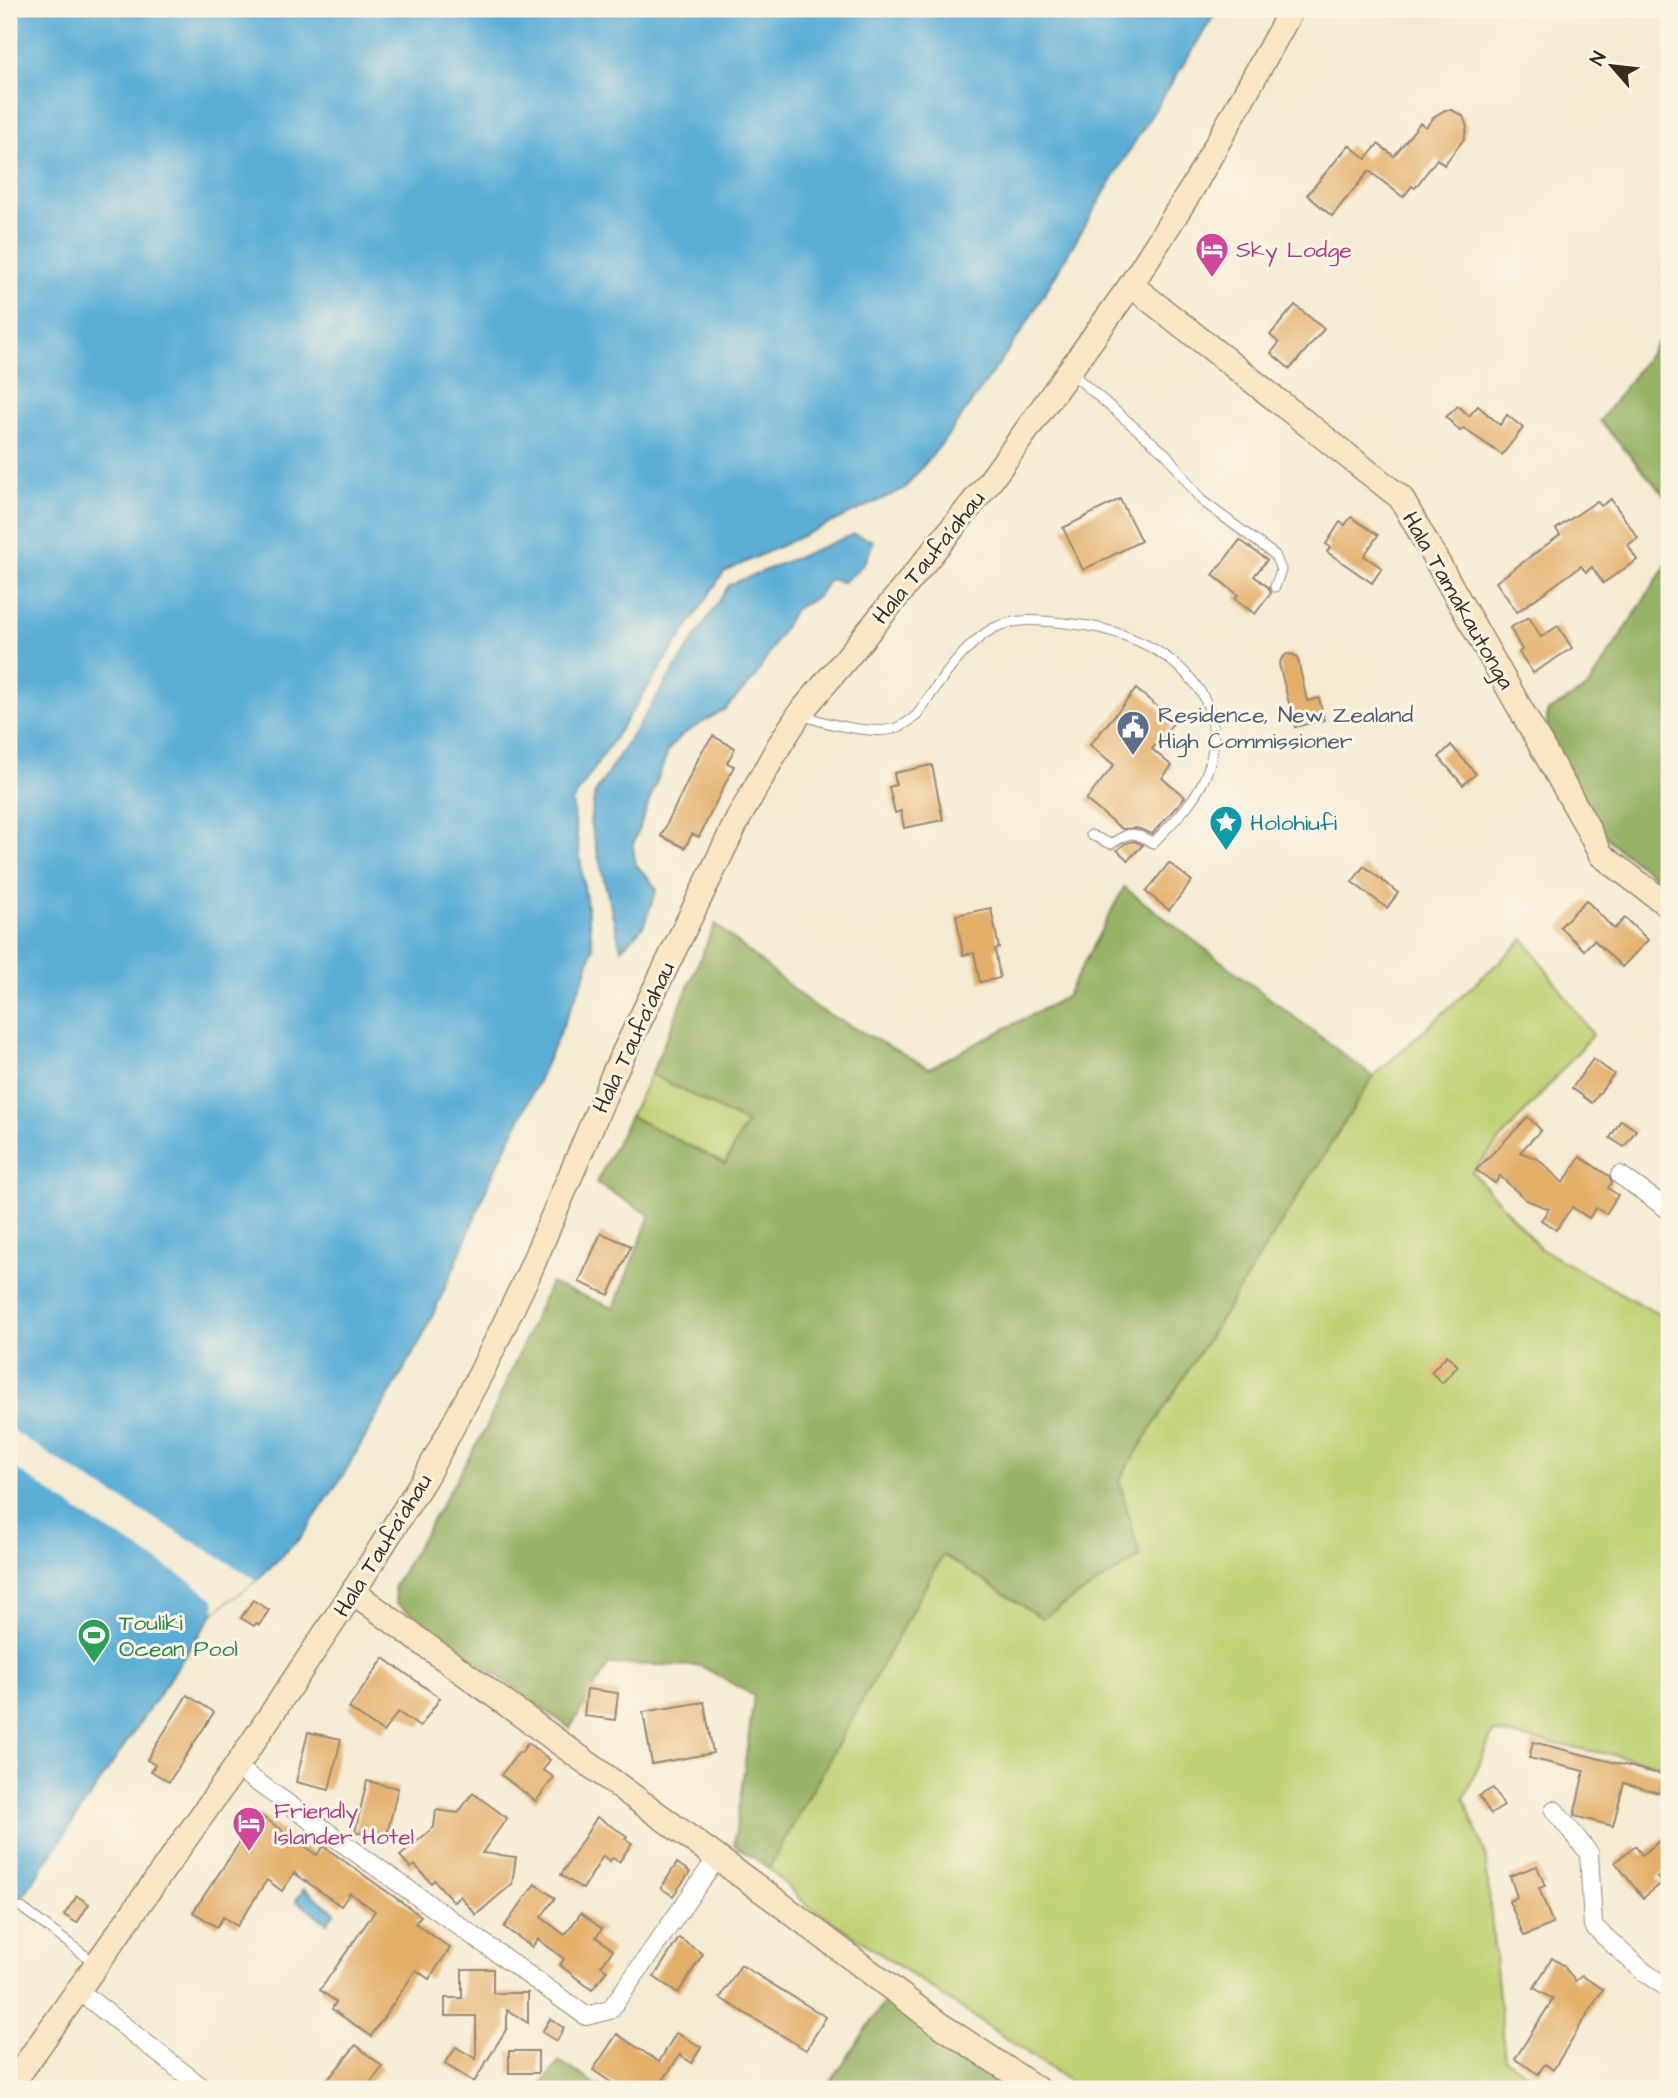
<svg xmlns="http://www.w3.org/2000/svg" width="1678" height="2098" font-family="'Architects Daughter',sans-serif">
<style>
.green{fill:#bfd174;stroke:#7d7e49;stroke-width:2}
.forest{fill:#97b366;stroke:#696e42;stroke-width:2}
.water{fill:#5caed7;stroke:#4c6c7a;stroke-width:2}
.pier{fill:#f5ebd3}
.building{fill:#e3ae67}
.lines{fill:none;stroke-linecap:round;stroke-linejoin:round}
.lane-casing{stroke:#988a78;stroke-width:11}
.street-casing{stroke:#988a78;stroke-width:20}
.secondary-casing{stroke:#988a78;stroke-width:27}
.lane{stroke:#fff;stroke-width:9}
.street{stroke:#fff;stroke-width:18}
.secondary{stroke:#fbe6c4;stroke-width:24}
.labels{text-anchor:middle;stroke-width:6;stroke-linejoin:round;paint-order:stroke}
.hotel-label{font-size:23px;fill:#b23c85;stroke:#fcf5e5;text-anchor:start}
.street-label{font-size:23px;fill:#3b2a1e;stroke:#fcf5e5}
.service-label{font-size:23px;fill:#4e5e75;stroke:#fcf5e5;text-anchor:start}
.culture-label{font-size:23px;fill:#0d838f;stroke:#fcf5e5;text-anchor:start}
.leisure-label{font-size:23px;fill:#27864d;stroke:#fcf5e5;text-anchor:start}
</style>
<rect width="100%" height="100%" fill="#fcf5e5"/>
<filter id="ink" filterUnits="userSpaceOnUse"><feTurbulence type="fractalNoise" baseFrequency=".0143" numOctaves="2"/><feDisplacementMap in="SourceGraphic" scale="14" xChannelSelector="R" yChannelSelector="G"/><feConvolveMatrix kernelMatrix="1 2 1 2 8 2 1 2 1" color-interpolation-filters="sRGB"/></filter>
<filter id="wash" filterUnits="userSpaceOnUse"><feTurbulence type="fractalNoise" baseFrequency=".00686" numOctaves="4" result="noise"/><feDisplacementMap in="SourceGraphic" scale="28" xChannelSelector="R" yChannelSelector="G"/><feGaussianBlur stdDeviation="1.57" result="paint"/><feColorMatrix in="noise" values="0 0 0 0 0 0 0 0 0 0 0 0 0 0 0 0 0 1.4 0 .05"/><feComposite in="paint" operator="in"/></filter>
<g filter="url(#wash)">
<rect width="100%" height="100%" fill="#f5ebd3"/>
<!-- green -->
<g class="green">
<polygon points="1524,939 1593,1035 1472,1172 1541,1249 1669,1320 1669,1766 1493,1732 1464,1799 1485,1852 1505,2059 1550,2089 1081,2089 802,1901 769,1868 943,1554 1042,1617 1139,1557 1119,1480 1373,1077"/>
<polygon points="651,1074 747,1122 725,1164 630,1116"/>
</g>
<!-- forest -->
<g class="forest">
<polygon points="1669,327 1669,501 1600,421"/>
<polygon points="1669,561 1669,887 1615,846 1599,828 1547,727 1547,712 1587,688"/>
<polygon points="1124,887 1373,1077 1119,1480 1140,1557 1042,1618 943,1555 769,1868 734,1845 754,1696 701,1666 609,1664 570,1728 396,1603 394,1586 485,1430 550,1283 614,1308 650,1215 596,1183 630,1116 725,1164 746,1123 651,1074 715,924 815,1007 929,1068 1066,997"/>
<polygon points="887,1998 1021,2089 826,2089"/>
<polygon points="559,2061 603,2089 539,2089"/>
</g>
<!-- water -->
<g class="water">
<polygon points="9,9 1218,9 1131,148 1022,331 944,441 904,489 724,572 572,802 593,948 584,978 534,1090 490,1180 453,1270 423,1336 345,1472 302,1536 257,1580 215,1611 9,1917"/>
<path d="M 854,534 L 873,541 C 868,560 860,571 843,582 L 829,579 L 818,596 L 794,610 L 755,678 L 725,709 L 682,735 L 669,749 L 633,844 L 635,863 L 657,889 L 643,927 L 621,949 L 590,822 L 595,793 L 729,585 Z"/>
<polygon points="304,1889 335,1912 327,1923 296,1900"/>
</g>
<!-- pier -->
<polygon class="pier" points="9,1428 73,1470 257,1580 215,1611 214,1599 192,1583 130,1543 95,1523 9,1464"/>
<g id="blocks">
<!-- building -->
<g class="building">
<polygon points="1445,110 1452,110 1463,116 1467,127 1464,139 1444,165 1437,159 1415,188 1412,186 1403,197 1369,171 1332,216 1307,195 1349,145 1366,159 1378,144 1394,156 1420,123 1426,127 1435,116"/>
<polygon points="1295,305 1324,329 1290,369 1271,353 1279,343 1270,335"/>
<polygon points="1458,406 1469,416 1478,406 1500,425 1507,415 1523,428 1502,455 1463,428 1460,431 1446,417"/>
<polygon points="1120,499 1141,541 1083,570 1063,528"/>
<polygon points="1611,499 1638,538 1628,545 1637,560 1603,583 1592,567 1586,572 1581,566 1517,612 1496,582 1560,535 1556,529 1597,501 1601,506"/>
<polygon points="1351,517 1378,535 1364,556 1382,568 1372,583 1327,552 1330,547 1326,544 1340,522 1345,525"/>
<polygon points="1240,540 1267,560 1254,576 1268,587 1271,593 1255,614 1235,599 1238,595 1213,575"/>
<polygon points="1529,617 1541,637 1558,626 1572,648 1533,673 1519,652 1522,650 1510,628"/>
<polygon points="1287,654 1294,655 1298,660 1307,701 1319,698 1324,720 1295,727 1279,664 1282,658"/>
<polygon points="1136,689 1175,721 1152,749 1172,766 1162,778 1185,797 1152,834 1137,828 1122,829 1086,800 1114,765 1090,745"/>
<polygon points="713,736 735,748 727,763 734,766 699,837 692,834 685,848 661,836 702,751"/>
<polygon points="1451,745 1476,774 1463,785 1439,757"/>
<polygon points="932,765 943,820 904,828 901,811 895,813 889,787 896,785 894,773"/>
<polygon points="1134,841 1143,845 1128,860 1117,850 1126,843"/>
<polygon points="1169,863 1192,881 1169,910 1146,892"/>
<polygon points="1364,866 1398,893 1387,908 1352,882"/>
<polygon points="1586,900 1614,929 1625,918 1648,940 1622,967 1594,940 1584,950 1560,927"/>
<polygon points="991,908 999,948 995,949 1000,978 980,982 974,953 963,955 956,915"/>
<polygon points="1593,1059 1614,1074 1592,1103 1572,1088"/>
<polygon points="1528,1117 1541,1130 1520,1152 1538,1159 1563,1183 1580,1157 1609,1176 1612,1182 1608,1188 1618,1195 1606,1214 1596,1208 1589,1218 1572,1207 1556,1230 1541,1220 1549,1209 1526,1200 1500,1176 1495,1183 1476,1170"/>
<polygon points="1621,1120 1636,1130 1624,1147 1610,1138"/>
<polygon points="601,1233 631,1246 609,1295 579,1282"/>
<polygon points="1447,1355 1458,1366 1442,1383 1431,1372"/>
<polygon points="253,1600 269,1610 259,1625 256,1623 254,1626 241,1618"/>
<polygon points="384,1658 440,1698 420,1727 398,1712 383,1732 349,1708"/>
<polygon points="587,1689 618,1693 615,1720 584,1716"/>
<polygon points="187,1695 214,1712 169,1782 151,1771 155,1765 147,1760"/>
<polygon points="704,1702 713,1753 652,1764 643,1712"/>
<polygon points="308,1732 341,1739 329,1790 296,1782"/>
<polygon points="1533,1742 1664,1775 1659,1793 1624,1783 1613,1826 1574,1816 1584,1771 1529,1758"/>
<polygon points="528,1743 550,1760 543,1770 554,1777 536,1801 501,1775 519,1752 521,1753"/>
<polygon points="367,1781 398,1788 386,1839 355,1832"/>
<polygon points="1493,1788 1504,1806 1491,1814 1479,1796"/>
<polygon points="473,1793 507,1818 482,1853 516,1857 512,1884 476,1915 460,1896 454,1902 434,1880 431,1883 415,1865 411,1868 400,1856 434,1827 436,1810 458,1813"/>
<polygon points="259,1814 317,1855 323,1846 421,1916 415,1923 450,1948 429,1979 416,1970 371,2036 332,2009 336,2002 320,1990 375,1911 350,1893 341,1906 294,1873 282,1891 267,1880 237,1926 223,1917 217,1927 193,1912"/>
<polygon points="597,1817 627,1836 625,1839 632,1843 619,1862 612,1858 610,1861 603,1856 583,1889 561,1875"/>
<polygon points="1663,1838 1669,1847 1669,1868 1657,1878 1662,1883 1643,1898 1615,1862 1635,1846 1642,1855"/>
<polygon points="677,1863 690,1872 673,1896 661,1888"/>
<polygon points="1537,1866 1545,1886 1539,1888 1553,1924 1524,1936 1509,1901 1517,1897 1510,1876"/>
<polygon points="535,1884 555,1898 541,1917 565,1935 581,1913 602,1929 596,1937 613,1950 601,1966 607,1970 592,1990 560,1965 564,1959 538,1939 532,1947 504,1927"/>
<polygon points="77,1896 89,1904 77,1923 64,1915"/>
<polygon points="679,1938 703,1954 678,1993 654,1977"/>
<polygon points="1552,1958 1563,1965 1575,1981 1582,1976 1603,1989 1553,2070 1545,2064 1538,2074 1515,2059 1553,1999 1534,1988"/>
<polygon points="741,1965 826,2017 806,2050 720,1998"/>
<polygon points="462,1969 493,1969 493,1993 528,1993 528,2023 507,2010 507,2028 474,2082 445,2064 456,2047 476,2059 476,2016 445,2016 445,1998 462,1998"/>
<polygon points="550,2019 564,2028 557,2041 542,2032"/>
<polygon points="676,2033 701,2047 692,2063 680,2055 657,2089 621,2089 593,2070 617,2034 659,2062"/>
<polygon points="356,2045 383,2067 365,2089 334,2089 326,2082"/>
<rect x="509" y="2051" width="29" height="22"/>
</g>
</g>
</g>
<g filter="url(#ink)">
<use href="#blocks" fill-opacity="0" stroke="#988a78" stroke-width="2"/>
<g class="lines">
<defs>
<g id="lane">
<polyline points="1071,373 1167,455 1201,500 1275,555 1281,570 1275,587"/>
<path d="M 802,714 C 822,724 872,734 893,729 C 903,726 910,721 917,715 C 935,688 965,643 994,628 C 1019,616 1047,621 1073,624 C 1146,630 1240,685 1207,772 C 1197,800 1174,821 1153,843 C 1132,831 1131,831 1111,844 L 1091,835"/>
<polyline points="22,1908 95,1963"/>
</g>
<g id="street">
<polyline points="1620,1175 1669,1210"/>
<polyline points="236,1767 586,2016 610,2010 717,1858"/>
<polyline points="1554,1810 1589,1853 1593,1926 1644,1972 1669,1989"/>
<polyline points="78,1990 204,2089"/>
</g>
<g id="secondary">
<polyline points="1131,285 1401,498 1585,823 1601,855 1669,906"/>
<polyline points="353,1592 775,1900 936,2022 1037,2089"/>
<polyline points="9,2088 236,1767 353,1592 426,1476 481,1373 528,1275 615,1071 738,819 779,746 800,713 846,659 988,484 1131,285 1193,187 1292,9"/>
</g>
</defs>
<!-- lane casing -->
<use href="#lane" class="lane-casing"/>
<!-- street casing -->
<use href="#street" class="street-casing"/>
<!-- secondary casing -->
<use href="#secondary" class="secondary-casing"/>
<!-- lane -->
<use href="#lane" class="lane"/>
<!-- street -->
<use href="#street" class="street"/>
<!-- secondary -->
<use href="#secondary" class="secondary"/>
</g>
</g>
<!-- icons -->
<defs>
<symbol id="hotel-pin" viewBox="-11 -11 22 30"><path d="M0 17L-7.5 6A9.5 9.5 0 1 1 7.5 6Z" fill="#d1479c" stroke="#fcf5e5"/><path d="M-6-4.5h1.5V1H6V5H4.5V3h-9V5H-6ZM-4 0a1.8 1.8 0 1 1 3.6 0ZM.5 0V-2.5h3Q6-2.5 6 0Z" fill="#fff"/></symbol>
<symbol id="civic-pin" viewBox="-11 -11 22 30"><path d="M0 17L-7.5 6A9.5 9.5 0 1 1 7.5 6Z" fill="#5c6f8a" stroke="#fcf5e5"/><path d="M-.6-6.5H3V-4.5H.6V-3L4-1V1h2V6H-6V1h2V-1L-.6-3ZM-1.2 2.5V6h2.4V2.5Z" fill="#fff"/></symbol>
<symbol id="sight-pin" viewBox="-11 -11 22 30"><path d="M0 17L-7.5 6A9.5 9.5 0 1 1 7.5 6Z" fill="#0f9aa8" stroke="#fcf5e5"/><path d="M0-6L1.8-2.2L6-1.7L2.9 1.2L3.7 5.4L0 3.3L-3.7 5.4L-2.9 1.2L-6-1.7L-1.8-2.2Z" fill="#fff"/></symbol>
<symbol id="stadium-pin" viewBox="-11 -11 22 30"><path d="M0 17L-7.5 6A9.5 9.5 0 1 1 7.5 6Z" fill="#2e9e5b" stroke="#fcf5e5"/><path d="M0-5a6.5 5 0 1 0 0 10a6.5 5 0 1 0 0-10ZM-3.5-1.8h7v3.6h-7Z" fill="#fff"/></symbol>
</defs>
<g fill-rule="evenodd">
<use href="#hotel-pin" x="1193" y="230" width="38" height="52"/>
<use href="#civic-pin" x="1114" y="708" width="38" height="52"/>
<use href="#sight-pin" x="1207" y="803" width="38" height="52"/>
<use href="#stadium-pin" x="75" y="1616" width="38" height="52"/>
<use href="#hotel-pin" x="230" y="1804" width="38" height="52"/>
</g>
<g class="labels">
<!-- hotel labels -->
<g class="hotel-label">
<text x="1236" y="257">Sky Lodge</text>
<text x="274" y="1818">Friendly<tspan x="274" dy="26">Islander Hotel</tspan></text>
</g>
<!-- street labels -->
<g class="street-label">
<text transform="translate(928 557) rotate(-51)" y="8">Hala Taufa'ahau</text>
<text transform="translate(1459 600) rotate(60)" y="8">Hala Tamakautonga</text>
<text transform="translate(633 1037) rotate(-65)" y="8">Hala Taufa'ahau</text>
<text transform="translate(382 1545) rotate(-58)" y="8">Hala Taufa'ahau</text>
</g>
<!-- service labels -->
<g class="service-label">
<text x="1158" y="722">Residence, New Zealand<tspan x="1158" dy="26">High Commissioner</tspan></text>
</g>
<!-- culture labels -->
<g class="culture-label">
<text x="1250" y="830">Holohiufi</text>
</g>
<!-- leisure labels -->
<g class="leisure-label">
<text x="119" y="1630">Touliki<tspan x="119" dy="26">Ocean Pool</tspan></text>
</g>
</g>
<!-- margin -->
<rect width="1678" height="2098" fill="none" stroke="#fcf5e5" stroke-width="35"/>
<!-- north arrow -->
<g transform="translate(1612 66) rotate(298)" stroke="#fcf5e5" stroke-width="5" paint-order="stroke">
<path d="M0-5L12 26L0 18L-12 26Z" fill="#3b2a1e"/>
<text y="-10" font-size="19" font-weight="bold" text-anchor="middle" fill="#3b2a1e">N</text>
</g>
</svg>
